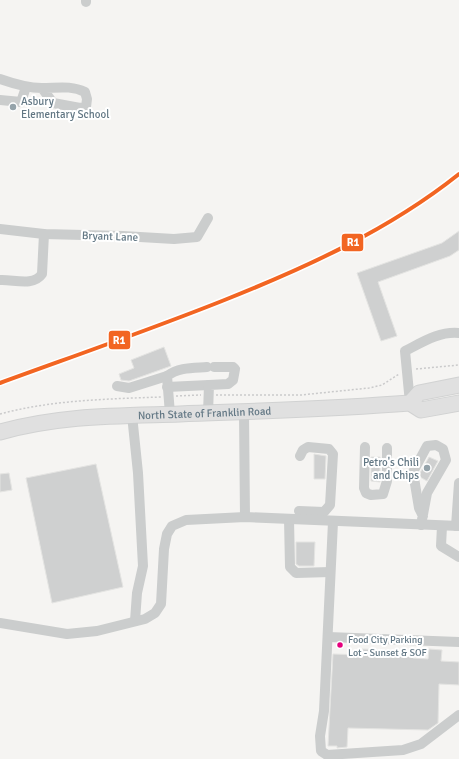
<svg xmlns="http://www.w3.org/2000/svg" width="459" height="759" font-family="Signika,sans-serif">
<style>
.building{fill:#cfd0d0;stroke:#e4e4e2}
.lines{fill:none;stroke-linecap:round;stroke-linejoin:round}
.highway-casing{stroke:#d1d2d2;stroke-width:17}
.path{stroke:#cacacb;stroke-width:1.5;stroke-dasharray:2 2;stroke-linecap:butt}
.minor{stroke:#cbcdcd;stroke-width:10}
.highway{stroke:#e0e0e0;stroke-width:15}
.rail-1-casing{stroke:#fff;stroke-width:7}
.rail-1{stroke:#f26522;stroke-width:4}
.poi-dot{fill:#95a3aa;stroke:#fff;stroke-width:1.5}
.bus-dot{fill:#e5007d;stroke:#fff;stroke-width:1.5}
.labels{text-anchor:middle;stroke-width:4;stroke-linejoin:round;paint-order:stroke}
.bus-label{font-size:10px;fill:#627784;stroke:#fff;text-anchor:start}
.poi-label{font-size:11px;fill:#627784;stroke:#fff;text-anchor:start}
.street-label{font-size:11px;fill:#627784;stroke:#fff}
.line-badge{stroke:#fff;stroke-width:1.5}
.badge-label{font-size:11px;text-anchor:middle;font-weight:bold;fill:#fff}
</style>
<rect width="100%" height="100%" fill="#f5f4f2"/>
<!-- building -->
<g class="building">
<polygon points="459,231 459,250 450,256 378,282 397,336 381,341 357,273 442,243"/>
<polygon points="164,347 171,366 129,381 121,380 119,374 134,368 131,360"/>
<polygon points="314,454 326,456 325,479 314,479"/>
<polygon points="371,457 380,457 380,482 371,481"/>
<polygon points="429,457 438,461 427,481 420,477 420,473"/>
<polygon points="96,464 123,587 52,603 26,478"/>
<polygon points="9,473 12,490 0,492 0,474"/>
<polygon points="296,542 315,542 314,566 299,566 296,564"/>
<polygon points="362,649 413,651 413,658 428,659 429,649 442,650 441,661 459,662 459,685 439,684 438,723 428,730 348,728 347,747 337,748 337,746 328,746 333,654 362,655"/>
</g>
<g class="lines">
<defs>
<g id="highway">
<polyline points="410,403 419,393 459,385"/>
<path id="s1" d="M 0,432 C 61,415 117,416 180,414 C 257,411 333,409 410,403 L 421,410 L 459,403"/>
</g>
</defs>
<!-- highway casing -->
<use href="#highway" class="highway-casing"/>
<!-- path -->
<g class="path">
<polyline points="416,369 459,365"/>
<polyline points="216,395 301,395 369,388 382,385 399,374"/>
<polyline points="176,396 201,395"/>
<path d="M 0,414 C 52,400 107,399 161,397"/>
</g>
<!-- minor -->
<g class="minor">
<polyline points="86,2 86,0"/>
<path d="M 0,79 C 14,84 27,88 42,88 C 57,88 71,85 85,92 L 87,99 L 86,107 L 80,108 L 53,103 L 42,88"/>
<polyline points="0,100 21,102 26,87"/>
<polyline points="0,229 44,234 123,236 174,239 197,237 208,218"/>
<path d="M 0,280 C 13,279 33,287 42,274 L 44,234"/>
<polyline points="117,386 129,388 167,376"/>
<polyline points="167,387 209,385"/>
<path d="M 410,403 L 405,351 C 421,343 439,331 459,333"/>
<polyline points="244,412 245,517"/>
<polyline points="208,413 209,385 228,384 233,380 235,369 233,367 214,367"/>
<path d="M 170,414 L 167,376 C 179,367 193,368 207,367"/>
<polyline points="132,415 138,473 143,566 137,593 135,621"/>
<polyline points="365,447 364,488 366,493 371,495 383,494 387,481 387,448"/>
<polyline points="299,511 324,512 330,505 333,454 329,449 308,447 303,450 300,456"/>
<polyline points="289,519 290,567 296,573 330,572"/>
<polyline points="333,522 324,711 320,736 321,751 327,755 403,750 421,744 459,715"/>
<polyline points="421,525 427,493 446,460 443,449 436,445 427,446 413,472 419,508 423,516"/>
<polyline points="442,526 441,546 459,557"/>
<polyline points="456,526 459,483"/>
<polyline points="0,623 67,634 97,631 145,619 155,613 161,604 164,549 167,534 172,526 186,520 245,517 459,526"/>
<polyline points="328,637 459,642"/>
</g>
<!-- highway -->
<use href="#highway" class="highway"/>
<defs>
<path id="rail-1" d="M 0,383 C 74,356 149,330 222,301 C 305,268 389,230 459,174"/>
</defs>
<!-- rail-1 casing -->
<use href="#rail-1" class="rail-1-casing"/>
<!-- rail-1 -->
<use href="#rail-1" class="rail-1"/>
</g>
<!-- markers -->
<g class="poi-dot">
<circle cx="13" cy="107" r="4"/>
<circle cx="427" cy="468" r="4"/>
</g>
<circle class="bus-dot" cx="340" cy="645" r="3.5"/>
<g class="labels">
<!-- bus labels -->
<g class="bus-label">
<text x="348" y="643">Food City Parking<tspan x="348" dy="13">Lot - Sunset &amp; SOF</tspan></text>
</g>
<!-- poi labels -->
<g class="poi-label">
<text x="21" y="105">Asbury<tspan x="21" dy="13">Elementary School</tspan></text>
<text x="419" y="466" text-anchor="end">Petro's Chili<tspan x="419" dy="13">and Chips</tspan></text>
</g>
<!-- street labels -->
<g class="street-label">
<text transform="translate(110 236) rotate(2)" y="4">Bryant Lane</text>
<text dy="4" stroke="none"><textPath href="#s1" startOffset="206">North State of Franklin Road</textPath></text>
</g>
</g>
<g class="line-badge">
<rect x="341" y="233" width="23" height="19" rx="4" fill="#f26522"/>
<rect x="108" y="330" width="23" height="20" rx="4" fill="#f26522"/>
</g>
<g class="badge-label">
<text x="353" y="246">R1</text>
<text x="119" y="344">R1</text>
</g>
</svg>
